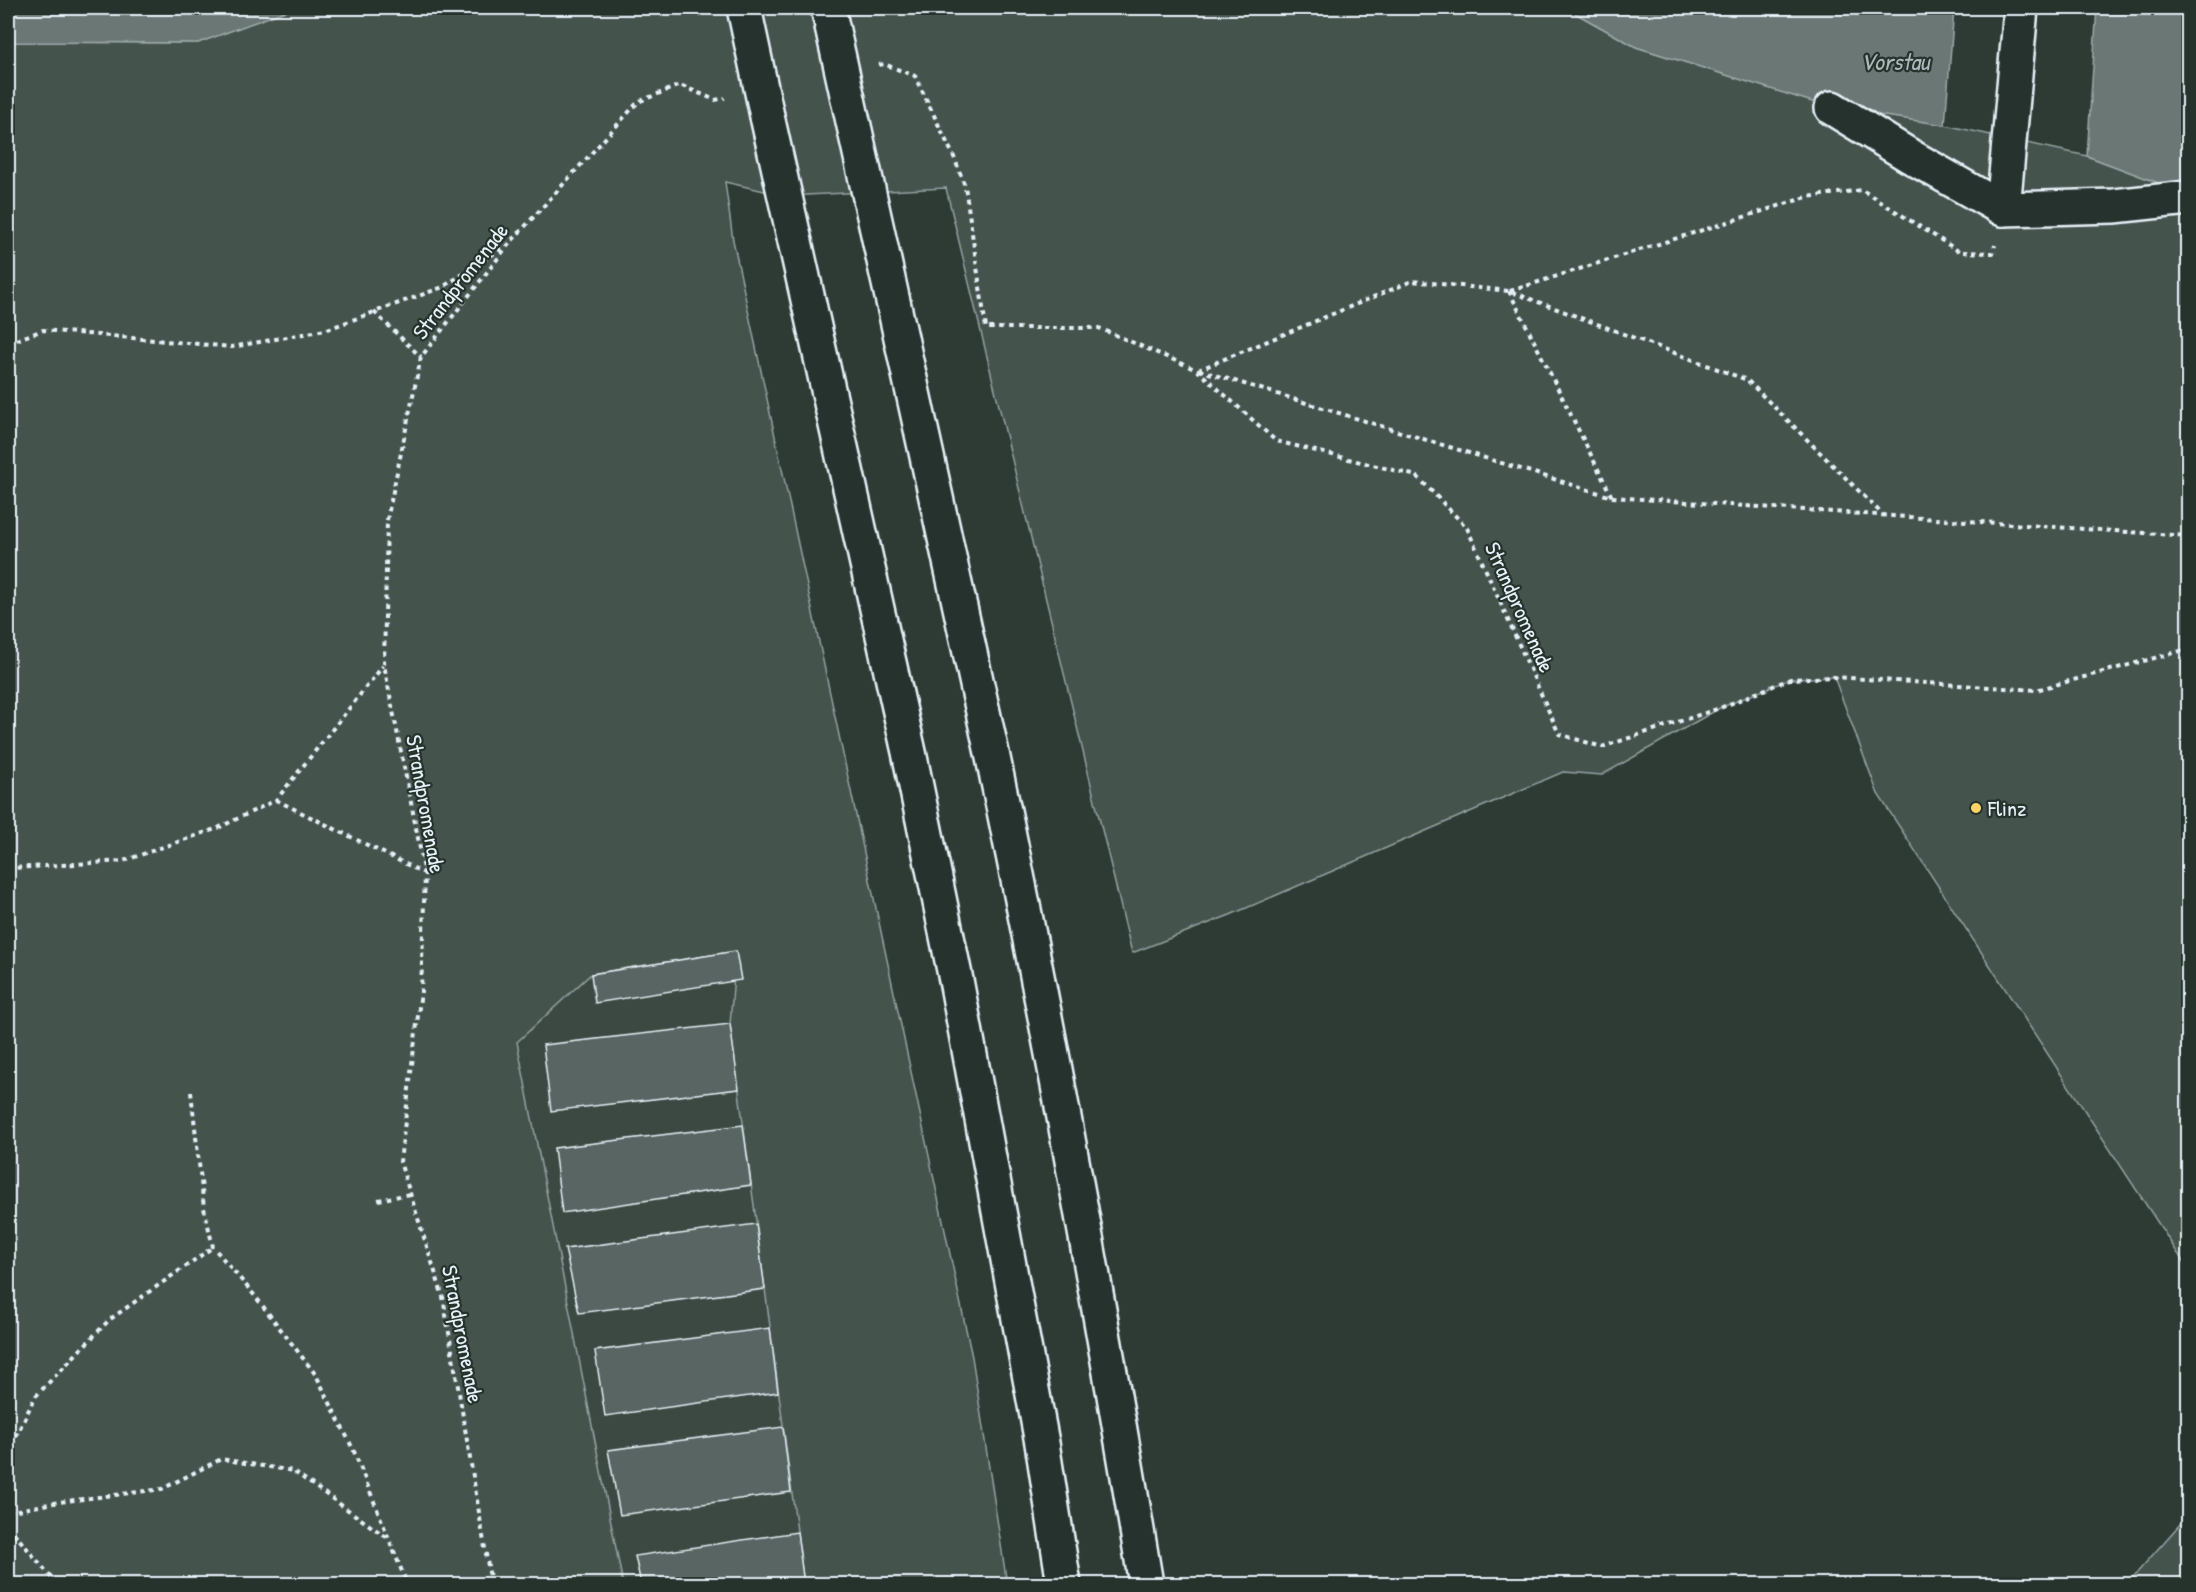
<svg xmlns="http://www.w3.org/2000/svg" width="2196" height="1592" font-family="'Patrick Hand',sans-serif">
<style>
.built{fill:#3b4843}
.green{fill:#45524e;stroke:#96a2a3;stroke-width:1.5}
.water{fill:#6b7775;stroke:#9da8a9;stroke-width:1.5}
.building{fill:#596563;stroke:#e8f1f8;stroke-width:1.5}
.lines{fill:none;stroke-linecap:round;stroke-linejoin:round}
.minor-casing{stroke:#e8f1f8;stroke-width:38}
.highway-casing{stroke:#e8f1f8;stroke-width:38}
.path{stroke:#e8f1f8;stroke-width:4;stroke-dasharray:4.5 4.5;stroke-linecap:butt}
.minor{stroke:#26332d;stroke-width:33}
.highway{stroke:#26332d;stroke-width:33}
.highway-bridge-casing{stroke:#e8f1f8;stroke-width:38;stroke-linecap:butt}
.highway-bridge{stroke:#26332d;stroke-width:33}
.poi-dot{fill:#ffd166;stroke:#26332d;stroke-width:2}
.labels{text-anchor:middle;stroke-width:4.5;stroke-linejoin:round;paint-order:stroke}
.street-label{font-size:22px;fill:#e8f1f8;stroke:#26332d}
.poi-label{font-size:22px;fill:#e8f1f8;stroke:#26332d;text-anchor:start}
.water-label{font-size:24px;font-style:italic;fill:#b0babd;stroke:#26332d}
</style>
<rect width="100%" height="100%" fill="#2e3b35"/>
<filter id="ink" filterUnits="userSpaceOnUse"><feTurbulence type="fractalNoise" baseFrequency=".0167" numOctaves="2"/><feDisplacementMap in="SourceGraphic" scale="12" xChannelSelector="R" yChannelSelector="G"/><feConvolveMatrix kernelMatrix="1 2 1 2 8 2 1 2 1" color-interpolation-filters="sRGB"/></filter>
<g filter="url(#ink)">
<!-- built -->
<polygon class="built" points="736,951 743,1126 804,1584 623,1584 517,1042 591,974"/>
<!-- green -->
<g class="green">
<polygon points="293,8 1566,8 1636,47 1832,108 1945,125 2087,156 2188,194 2188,1269 1878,794 1834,677 1790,679 1720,708 1602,775 1563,772 1230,915 1132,953 946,188 786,196 725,182 733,240 972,1357 1007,1584 804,1584 730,1024 736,951 591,974 517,1042 623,1584 8,1584 8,42 198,43"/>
<polygon points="2188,1515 2188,1584 2127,1584"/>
</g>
<!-- water -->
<g class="water">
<polygon points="8,8 293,8 198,43 8,42"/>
<polygon points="1566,8 1954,8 1945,125 1832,108 1636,47"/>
<polygon points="2097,8 2188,8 2188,194 2087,156"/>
</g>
<!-- building -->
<g class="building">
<polygon points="736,951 741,980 595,1003 591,974"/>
<polygon points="730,1024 739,1089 551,1111 543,1045"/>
<polygon points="743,1125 751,1185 562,1213 554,1148"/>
<polygon points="756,1224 765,1289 579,1313 565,1249"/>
<polygon points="770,1328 778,1392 605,1416 595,1351"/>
<polygon points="783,1427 791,1492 620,1515 608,1450"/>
<polygon points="797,1532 804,1584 641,1584 635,1556"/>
</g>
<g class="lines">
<defs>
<g id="minor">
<polyline points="1832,108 1910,156 2003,209 2114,206 2188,198"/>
<polyline points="2003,209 2021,8"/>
</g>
<g id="highway">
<path d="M 848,99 C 896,317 946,535 992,753 C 1050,1029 1100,1307 1146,1584"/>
<polyline points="767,116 909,752 957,985 1042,1443 1064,1584"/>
</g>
</defs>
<!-- minor casing -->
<use href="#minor" class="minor-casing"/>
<!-- highway casing -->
<use href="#highway" class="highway-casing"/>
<!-- path -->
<g class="path">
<polyline points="879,65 884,64 915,76 954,157 965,186 986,328 1099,328 1197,370 1276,441 1417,476 1467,528 1559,734 1602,747 1720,708 1790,679 1834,677 2036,690 2188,649"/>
<polyline points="1509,291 1612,497"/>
<polyline points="1510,291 1807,197 1862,190 1960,252 1993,253 1995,245"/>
<polyline points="374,312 421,357"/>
<polyline points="8,343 43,330 232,347 325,330 443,287 504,247"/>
<polyline points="1198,370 1412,281 1509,291 1747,380 1883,515"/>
<polyline points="1199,370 1612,497 2188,536"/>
<polyline points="276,800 424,873"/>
<polyline points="8,866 14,868 123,861 218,828 276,800 383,666"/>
<polyline points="191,1092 204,1208 213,1247 255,1296 316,1375 353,1449 407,1584"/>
<polyline points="378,1200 410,1194"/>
<polyline points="8,1453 35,1397 109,1320 213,1247"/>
<polyline points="8,1512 59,1502 162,1489 221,1459 293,1471 389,1539"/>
<polyline points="8,1526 57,1584"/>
<polyline points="491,1584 443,1297 400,1162 421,991 425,874 384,665 387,520 421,357 509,244 638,102 680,85 715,100 725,98"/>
</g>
<!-- minor -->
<use href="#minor" class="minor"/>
<!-- highway -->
<use href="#highway" class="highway"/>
<defs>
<g id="highway-bridge">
<polyline points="744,8 767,116"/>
<polyline points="828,8 848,99"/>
</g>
</defs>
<!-- highway-bridge casing -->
<use href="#highway-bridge" class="highway-bridge-casing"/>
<!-- highway-bridge -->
<use href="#highway-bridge" class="highway-bridge"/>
</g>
</g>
<!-- markers -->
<circle class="poi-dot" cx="1976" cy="808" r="6"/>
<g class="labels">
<!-- street labels -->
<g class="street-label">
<text transform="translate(460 281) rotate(-52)" y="8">Strandpromenade</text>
<text transform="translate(1520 607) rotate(66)" y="8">Strandpromenade</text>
<text transform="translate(426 804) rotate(80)" y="8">Strandpromenade</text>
<text transform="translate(463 1334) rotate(79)" y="8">Strandpromenade</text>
</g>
<!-- poi labels -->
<g class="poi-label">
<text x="1988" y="816">Flinz</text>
</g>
<!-- water labels -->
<g class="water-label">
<text x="1895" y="70">Vorstau</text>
</g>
</g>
<!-- margin -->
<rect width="2196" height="1592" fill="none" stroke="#26332d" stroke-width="30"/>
<rect x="15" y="15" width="2166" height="1562" fill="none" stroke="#e8f1f8" stroke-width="2" filter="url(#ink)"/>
</svg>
